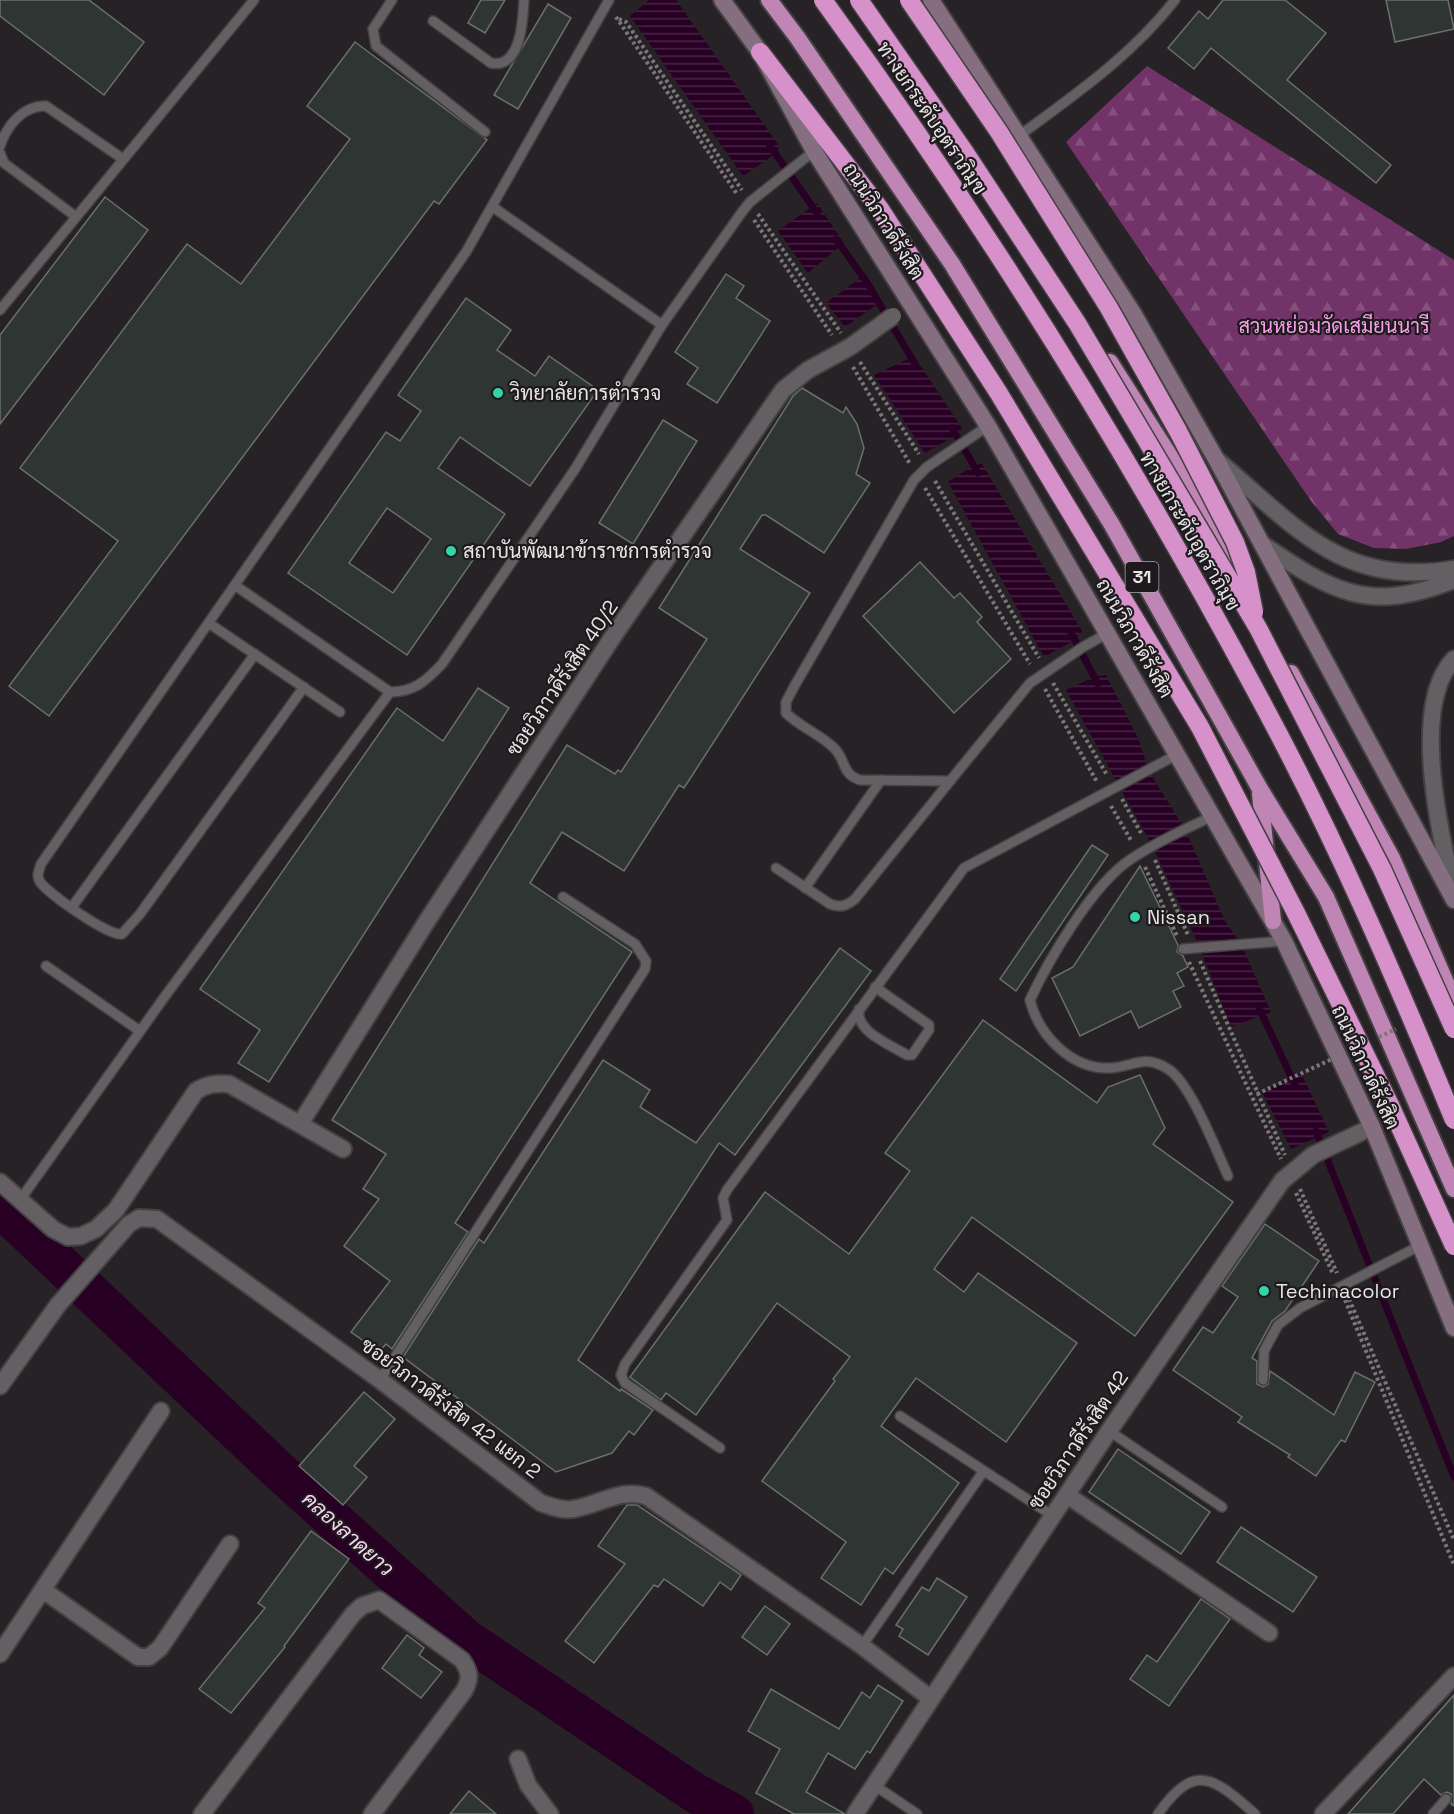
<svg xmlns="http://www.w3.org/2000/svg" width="1454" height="1814" font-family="'Space Grotesk',Sarabun,sans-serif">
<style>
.forest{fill:url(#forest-firs)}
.water{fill:url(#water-rules)}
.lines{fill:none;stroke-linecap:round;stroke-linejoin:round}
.stream{stroke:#280024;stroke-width:7}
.river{stroke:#280024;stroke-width:40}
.building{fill:#2f3533;stroke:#6a706e;stroke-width:1.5;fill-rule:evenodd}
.service-casing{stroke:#434042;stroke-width:12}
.minor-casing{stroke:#434042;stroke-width:20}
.tertiary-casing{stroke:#434042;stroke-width:20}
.secondary-casing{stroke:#434042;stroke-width:20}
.trunk-casing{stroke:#434042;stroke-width:20}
.motorway-casing{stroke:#434042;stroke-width:21}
.path{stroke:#7b777a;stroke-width:4;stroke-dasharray:3 3;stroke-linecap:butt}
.service{stroke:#635f62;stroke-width:9}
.minor{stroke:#635f62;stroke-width:16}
.tertiary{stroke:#635f62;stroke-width:16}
.secondary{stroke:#866e81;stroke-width:16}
.trunk{stroke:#bf86b5;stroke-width:16}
.motorway{stroke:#d690ca;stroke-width:18}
.minor-bridge-casing{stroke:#434042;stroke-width:20;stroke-linecap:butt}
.motorway-bridge-casing{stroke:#434042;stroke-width:21;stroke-linecap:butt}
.path-bridge{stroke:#7b777a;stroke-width:4;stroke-dasharray:3 3;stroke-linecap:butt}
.minor-bridge{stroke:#635f62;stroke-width:16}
.motorway-bridge{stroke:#d690ca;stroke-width:18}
.poi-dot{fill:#33d4a8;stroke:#1d191c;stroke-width:2}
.labels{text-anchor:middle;stroke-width:4.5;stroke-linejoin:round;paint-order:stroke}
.shield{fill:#1d191c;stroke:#aaa7a9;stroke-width:1.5}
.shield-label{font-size:18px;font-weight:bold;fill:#e7e4e6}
.street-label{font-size:20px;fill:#e7e4e6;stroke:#1d191c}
.park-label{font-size:20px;fill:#f89fea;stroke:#1d191c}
.poi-label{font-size:20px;fill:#e7e4e6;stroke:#1d191c;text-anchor:start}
.water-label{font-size:21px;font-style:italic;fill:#f9d4f2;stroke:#1d191c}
</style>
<defs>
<pattern id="forest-firs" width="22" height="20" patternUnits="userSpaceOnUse" patternTransform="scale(1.5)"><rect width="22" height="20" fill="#713368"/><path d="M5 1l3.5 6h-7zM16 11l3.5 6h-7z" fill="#85507e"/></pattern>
<pattern id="water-rules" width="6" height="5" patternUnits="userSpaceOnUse" patternTransform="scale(1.5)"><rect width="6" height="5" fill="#280024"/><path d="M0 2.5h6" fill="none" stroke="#472544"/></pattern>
</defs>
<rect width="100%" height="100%" fill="#262225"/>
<!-- forest -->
<polygon class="forest" points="1147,66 1454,260 1454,536 1441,542 1406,549 1374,548 1338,534 1311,501 1066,142"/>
<!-- water -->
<g class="water">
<polygon points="649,0 676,0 780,147 775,154 743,176 630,16"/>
<polygon points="817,203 844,243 808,273 778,231"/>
<polygon points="863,276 879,303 845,327 826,303"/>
<polygon points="914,356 962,428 956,435 925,453 874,375"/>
<polygon points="982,464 1082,631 1075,640 1044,657 948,482 974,465"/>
<polygon points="1106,675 1139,740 1148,770 1185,829 1225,921 1241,944 1271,1012 1231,1027 1199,946 1153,847 1066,690 1094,677"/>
<polygon points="1301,1073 1329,1132 1291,1149 1262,1092"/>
</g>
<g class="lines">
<!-- stream -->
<g class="stream">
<polyline points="770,146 817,213"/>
<polyline points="836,239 868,284 915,364"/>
<polyline points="952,428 978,473"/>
<polyline points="1071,633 1098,684"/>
<polyline points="1259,1008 1295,1085"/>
<polyline points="1316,1131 1454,1477"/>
</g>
<!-- river -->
<polyline class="river" points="0,1207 278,1470 466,1639 695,1793 734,1814"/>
</g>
<!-- building -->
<g class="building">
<polygon points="0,0 89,0 144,42 104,95 0,16"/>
<polygon points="481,0 505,0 485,33 468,23"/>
<polygon points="1223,0 1285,0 1326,33 1287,80 1391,165 1376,183 1211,48 1194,69 1168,48 1199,11 1208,19"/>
<polygon points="1386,0 1448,0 1454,29 1395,42"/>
<polygon points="548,4 571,18 518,109 494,95"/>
<polygon points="355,42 487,140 439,204 434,201 49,716 9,686 118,541 20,468 187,244 241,284 350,139 307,106"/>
<polygon points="105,197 148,230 0,424 0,335"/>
<polygon points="726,274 744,286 736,298 770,321 717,403 687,384 698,368 675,352"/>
<path d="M 466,298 L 511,330 L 497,350 L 535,376 L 549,356 L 598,390 L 530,486 L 460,437 L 438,468 L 505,514 L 407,655 L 288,573 L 386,432 L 400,441 L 421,411 L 398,395 ZM 387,508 L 431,539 L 393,593 L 349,563 Z"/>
<polygon points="802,388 843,413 846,407 857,424 864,448 856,474 870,483 824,553 766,515 762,515 740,549 810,593 684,788 679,785 624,871 562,832 530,883 632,952 455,1223 468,1232 392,1349 386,1344 381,1350 373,1344 371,1346 351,1332 390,1281 344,1246 379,1199 363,1189 386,1154 332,1120 567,745 615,774 618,770 621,772 707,639 659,608 793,396"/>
<polygon points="663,420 697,441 633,544 599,523"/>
<polygon points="920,562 954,598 960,593 982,617 977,622 1011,659 954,713 863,616"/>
<polygon points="478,688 509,708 269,1082 238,1063 260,1030 200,989 397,708 443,741"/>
<polygon points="1092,845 1108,855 1016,991 1000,979"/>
<polygon points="1140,866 1178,945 1177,952 1183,956 1188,967 1177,973 1184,986 1173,991 1181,1007 1139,1028 1131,1011 1080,1036 1052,978 1073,967"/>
<polygon points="840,948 871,971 735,1155 719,1143 578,1360 620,1391 621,1389 653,1410 634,1435 629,1431 612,1453 556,1472 403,1357 479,1239 484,1243 603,1060 650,1090 640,1107 696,1143"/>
<polygon points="983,1020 1097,1103 1108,1087 1140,1075 1165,1128 1153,1144 1233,1202 1135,1336 972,1217 934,1269 964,1292 978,1273 1077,1343 1006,1442 916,1378 881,1426 959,1483 893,1574 885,1568 861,1605 821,1578 846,1542 762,1481 835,1381 833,1379 850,1357 777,1303 696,1415 666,1393 661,1400 630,1377 765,1192 849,1254 910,1171 885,1153"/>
<polygon points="1265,1224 1319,1261 1285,1311 1272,1321 1252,1358 1257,1361 1257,1384 1263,1387 1268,1384 1270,1371 1334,1415 1355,1372 1375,1382 1345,1442 1341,1440 1316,1476 1288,1457 1290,1455 1238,1422 1242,1417 1173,1370 1203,1327 1213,1333 1238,1297 1222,1286"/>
<polygon points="364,1392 395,1419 354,1466 367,1477 343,1505 299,1466"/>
<polygon points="1118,1449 1210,1512 1181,1554 1089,1492"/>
<polygon points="627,1505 637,1505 741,1575 731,1590 720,1582 703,1606 664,1579 658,1587 654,1585 594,1663 565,1641 625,1564 598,1546"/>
<polygon points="1241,1527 1317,1577 1293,1612 1217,1562"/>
<polygon points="311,1531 349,1559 284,1646 285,1647 231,1713 199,1689 265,1608 258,1603"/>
<polygon points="937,1578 967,1597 928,1655 899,1636 903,1629 896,1625 922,1587 929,1591"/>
<polygon points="1201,1599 1230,1619 1169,1706 1130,1679 1147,1655 1157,1662"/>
<polygon points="765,1606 790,1624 767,1655 742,1637"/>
<polygon points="407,1635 424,1648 419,1655 442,1672 421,1698 382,1668"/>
<polygon points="878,1685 903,1701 870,1753 867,1751 855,1769 828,1753 806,1792 845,1814 794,1814 756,1793 780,1749 748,1731 771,1689 839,1729 862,1692 870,1698"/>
<polygon points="1454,1695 1454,1806 1451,1804 1451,1794 1447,1792 1441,1795 1424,1779 1393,1814 1348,1814"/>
<polygon points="469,1791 496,1814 450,1814"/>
</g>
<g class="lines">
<defs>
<g id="service">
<polyline points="392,0 373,29 376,46 485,132"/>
<path d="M 433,21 L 491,63 C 521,69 523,20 524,0"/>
<path d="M 1020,135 C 1076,94 1132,55 1175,0"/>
<path d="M 0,146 C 7,125 24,105 46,106 L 123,159"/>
<polyline points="0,153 4,163 75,216"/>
<polyline points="493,207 662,325"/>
<polyline points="0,310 254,0"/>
<path d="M 988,426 L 927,467 L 914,480 L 795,685 L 786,702 L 786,713 C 800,727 820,734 834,748 C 846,759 841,774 860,780 L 950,781 L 1030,683 L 1083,647 L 1108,633"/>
<path d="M 236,586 L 390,692 C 414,692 426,681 442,664 L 575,469 L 662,325 L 742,212 L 750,202 L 814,151"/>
<polyline points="210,624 340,712"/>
<path d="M 304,687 L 140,914 L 122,934 C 109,937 49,894 40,882 C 36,875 39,871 41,864 L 466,252 L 609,0"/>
<path d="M 1213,816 C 1185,829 1157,842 1131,859 C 1093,884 1049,959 1030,1000 C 1039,1036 1072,1070 1111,1068 C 1136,1066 1143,1054 1168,1069 C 1190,1082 1217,1152 1228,1176"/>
<path d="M 776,868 L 830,904 C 841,908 846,906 855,899 L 950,781"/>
<polyline points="805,888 881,780"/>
<polyline points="72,907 255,654"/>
<polyline points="1183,949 1284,941"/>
<polyline points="46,966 140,1031"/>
<path d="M 859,1009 C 855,1032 891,1045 907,1055 L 912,1055 L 929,1030 L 929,1025 L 875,987"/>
<polyline points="20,1200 163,999 390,692"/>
<polyline points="380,1380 645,969 646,961 635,944 563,897"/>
<polyline points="1263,1380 1264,1351 1278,1325 1300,1308 1421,1245"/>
<polyline points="900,1416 1053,1516"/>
<polyline points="1109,1431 1222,1507"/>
<polyline points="720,1448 625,1383 621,1375 625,1364 727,1220 723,1198 727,1190 964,868 1178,754"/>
<polyline points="862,1646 983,1472"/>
<polyline points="874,1785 917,1814"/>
<path d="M 1158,1814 C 1195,1761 1214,1778 1255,1814"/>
<polyline points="1433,1814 1446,1799"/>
</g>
<g id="minor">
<polyline points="300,1124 427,921 612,638 783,390 808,370 850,347"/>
<path d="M 0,1182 L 53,1229 L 68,1237 L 81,1236 L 96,1229 L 116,1210 L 196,1091 C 207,1084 216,1083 229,1084 L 343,1149"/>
<path d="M 0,1386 L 58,1305 L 129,1224 L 139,1218 L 157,1219 L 380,1380 L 541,1503 C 551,1506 562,1511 573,1509 C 599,1505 620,1488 646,1496 L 862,1646 L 930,1698"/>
<polyline points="1067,1495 1269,1633"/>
<polyline points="43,1590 138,1657 149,1657 160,1648 230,1544"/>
<polyline points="0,1654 161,1411"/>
<polyline points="518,1759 528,1785 550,1814"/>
<path d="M 202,1814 L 353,1614 L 362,1606 L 379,1600 L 462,1660 C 470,1672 471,1678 464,1691 L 372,1814"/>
<polyline points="855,1814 1109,1431 1282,1181 1313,1155 1372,1127"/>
<polyline points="1323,1814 1454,1676"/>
</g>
<g id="tertiary">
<path d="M 1217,460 C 1295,526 1342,588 1454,569"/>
<path d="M 1262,544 C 1332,592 1369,614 1454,580"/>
<path d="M 1454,659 C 1409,706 1441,837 1454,895"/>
</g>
<g id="secondary">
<polyline points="722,0 760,52 814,151 988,426 1284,941 1372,1127 1454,1328"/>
<polyline points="931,0 1133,313 1216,459 1454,900"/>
</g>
<g id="trunk">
<polyline points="769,0 797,37 952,264 1112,525 1260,789 1326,897 1454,1189"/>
<polyline points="1110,362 1203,508 1244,584"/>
<polyline points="1291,673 1392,858 1454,1001"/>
<polyline points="1260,794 1273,921"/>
</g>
<polyline id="motorway" points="760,52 880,209 998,392"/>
</defs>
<!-- service casing -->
<use href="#service" class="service-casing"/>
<!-- minor casing -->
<use href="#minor" class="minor-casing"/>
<!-- tertiary casing -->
<use href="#tertiary" class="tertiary-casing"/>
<!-- secondary casing -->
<use href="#secondary" class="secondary-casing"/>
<!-- trunk casing -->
<use href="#trunk" class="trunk-casing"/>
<!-- motorway casing -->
<use href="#motorway" class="motorway-casing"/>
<!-- path -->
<g class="path">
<polyline points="616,17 737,194"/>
<polyline points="619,19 626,22 742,190"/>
<polyline points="758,214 841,333"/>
<polyline points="754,220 832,335"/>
<polyline points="860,362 919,454"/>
<polyline points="853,367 910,464"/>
<polyline points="935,481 1039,658"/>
<polyline points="925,488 1030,664"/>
<polyline points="1053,683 1107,775"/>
<polyline points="1045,689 1097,782"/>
<polyline points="1122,799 1142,835"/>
<polyline points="1111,806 1132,842"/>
<polyline points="1155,860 1188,935"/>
<polyline points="1145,867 1177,936"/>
<polyline points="1200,961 1285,1155"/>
<polyline points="1189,962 1281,1159"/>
<polyline points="1300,1189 1337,1273"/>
<polyline points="1296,1193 1333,1274"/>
<polyline points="1349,1299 1454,1540"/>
<polyline points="1345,1300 1454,1565"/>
</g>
<!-- service -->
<use href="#service" class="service"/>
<!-- minor -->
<use href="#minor" class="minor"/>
<!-- tertiary -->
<use href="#tertiary" class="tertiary"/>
<!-- secondary -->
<use href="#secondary" class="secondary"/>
<!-- trunk -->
<use href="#trunk" class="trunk"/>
<!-- motorway -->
<use href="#motorway" class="motorway"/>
<defs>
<polyline id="minor-bridge" points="850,347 893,316"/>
<g id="motorway-bridge">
<path d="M 823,0 C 984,221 1130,456 1259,697 C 1333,833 1395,977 1454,1120"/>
<polyline points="859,0 966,154 1077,323 1258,628 1382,869 1454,1029"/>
<polyline points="909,0 999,132 1109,308 1178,431 1235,542 1246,572 1254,612"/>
<polyline points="998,392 1200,727 1296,913 1390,1105 1454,1246"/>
</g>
</defs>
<!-- minor-bridge casing -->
<use href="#minor-bridge" class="minor-bridge-casing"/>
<!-- motorway-bridge casing -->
<use href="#motorway-bridge" class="motorway-bridge-casing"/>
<!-- path-bridge -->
<g class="path-bridge">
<polyline points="1379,1037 1396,1029"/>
<polyline points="1257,1094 1345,1053"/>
</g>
<!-- minor-bridge -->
<use href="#minor-bridge" class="minor-bridge"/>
<!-- motorway-bridge -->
<use href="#motorway-bridge" class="motorway-bridge"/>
</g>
<!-- markers -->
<g class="poi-dot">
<circle cx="498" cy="393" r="6"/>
<circle cx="451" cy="551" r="6"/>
<circle cx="1135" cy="917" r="6"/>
<circle cx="1264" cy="1291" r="6"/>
</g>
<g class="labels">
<!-- shield labels -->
<rect class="shield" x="1125.5" y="562" width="33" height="30" rx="4.5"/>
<g class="shield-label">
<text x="1142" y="583">31</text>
</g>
<!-- street labels -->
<g class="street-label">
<text transform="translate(932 118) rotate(56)" y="7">ทางยกระดับอุตราภิมุข</text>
<text transform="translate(884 221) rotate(58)" y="7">ถนนวิภาวดีรังสิต</text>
<text transform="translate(1190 531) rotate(60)" y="7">ทางยกระดับอุตราภิมุข</text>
<text transform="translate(1135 638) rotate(60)" y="7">ถนนวิภาวดีรังสิต</text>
<text transform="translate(562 678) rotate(-56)" y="7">ซอยวิภาวดีรังสิต 40/2</text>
<text transform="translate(1366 1067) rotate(65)" y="7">ถนนวิภาวดีรังสิต</text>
<text transform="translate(451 1408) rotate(37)" y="7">ซอยวิภาวดีรังสิต 42 แยก 2</text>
<text transform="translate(1078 1440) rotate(-56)" y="7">ซอยวิภาวดีรังสิต 42</text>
</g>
<!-- park labels -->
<g class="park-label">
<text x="1334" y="333">สวนหย่อมวัดเสมียนนารี</text>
</g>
<!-- poi labels -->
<g class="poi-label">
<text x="510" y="400">วิทยาลัยการตำรวจ</text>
<text x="463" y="558">สถาบันพัฒนาข้าราชการตำรวจ</text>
<text x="1147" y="924">Nissan</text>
<text x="1276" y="1298">Techinacolor</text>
</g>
<!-- water labels -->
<g class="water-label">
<text transform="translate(348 1534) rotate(42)" y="7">คลองลาดยาว</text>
</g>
</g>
</svg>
